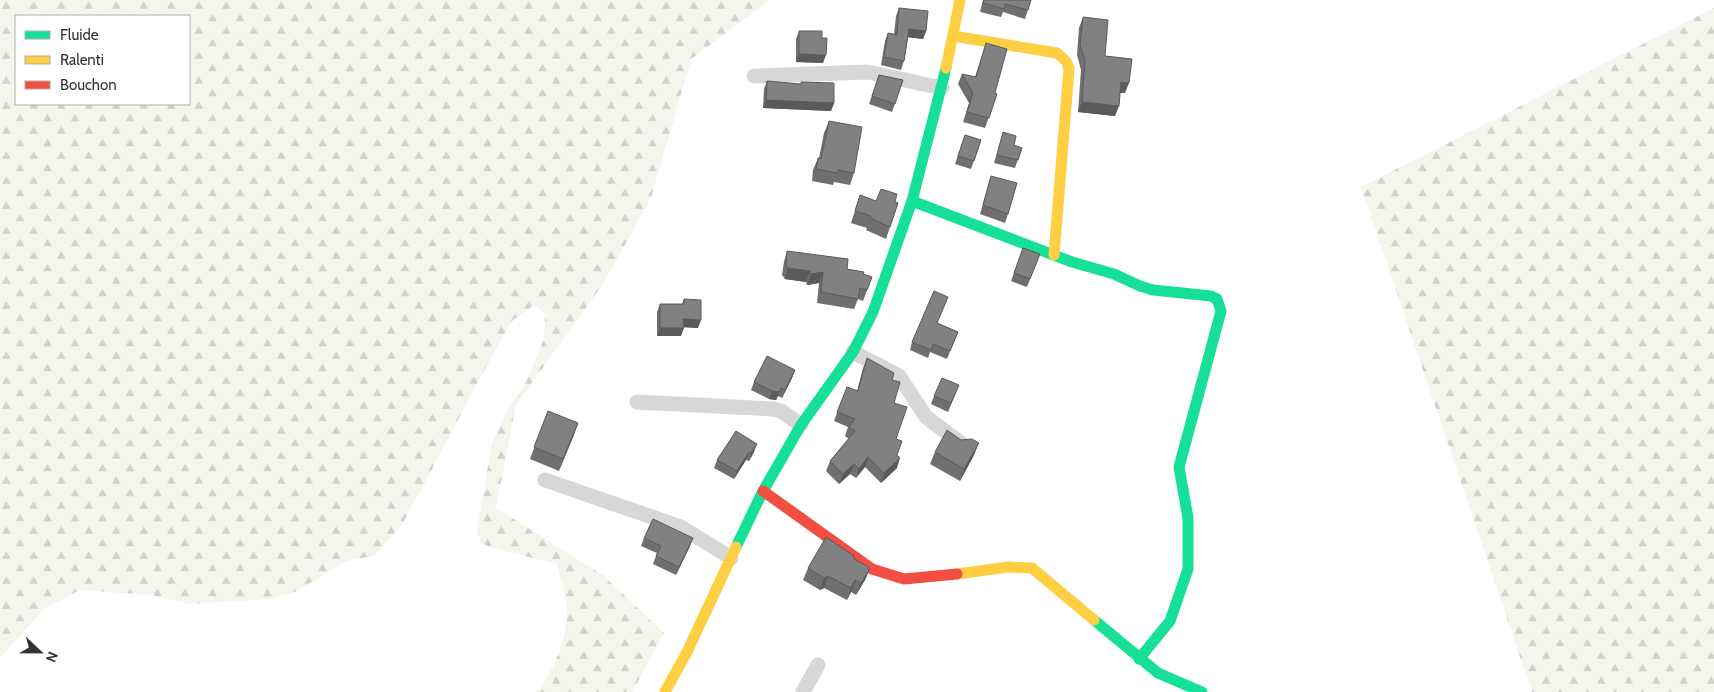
<svg xmlns="http://www.w3.org/2000/svg" width="1714" height="692" font-family="Cabin,sans-serif">
<style>
.forest{fill:url(#forest-firs);fill-rule:evenodd}
.lines{fill:none;stroke-linecap:round;stroke-linejoin:round}
.street{stroke:#d7d7d7;stroke-width:15}
.fast{stroke:#16e098;stroke-width:11}
.slow{stroke:#ffcf43;stroke-width:11}
.jam{stroke:#f24e42;stroke-width:11}
.wall{fill:#6f6f6f}
.shaded-wall{fill:#5a5a5a}
.building{fill:#818181;stroke:#5a5a5a}
</style>
<defs>
<pattern id="forest-firs" width="22" height="20" patternUnits="userSpaceOnUse" patternTransform="scale(1.25)"><rect width="22" height="20" fill="#f5f5ed"/><path d="M5 1l3.5 6h-7zM16 11l3.5 6h-7z" fill="#d2d2cc"/></pattern>
</defs>
<rect width="100%" height="100%" fill="#fff"/>
<!-- forest -->
<g class="forest">
<path d="M 0,0 L 770,0 L 691,59 L 651,198 L 603,284 L 516,405 L 496,508 L 603,575 L 664,633 L 632,692 L 536,692 C 553,672 565,644 567,618 C 569,604 560,579 557,564 L 492,548 L 481,543 L 477,530 L 492,443 L 508,408 L 524,387 L 544,339 L 545,314 L 534,305 L 513,320 L 499,343 L 402,525 L 375,555 L 345,562 L 297,591 L 272,599 L 190,604 L 151,595 L 80,590 L 44,609 L 0,658 ZM 189,16 L 189,104 L 16,104 L 16,16 Z"/>
<polygon points="1714,8 1714,692 1532,692 1361,187"/>
</g>
<g class="lines">
<!-- street -->
<g class="street">
<polyline points="754,76 868,72 942,88"/>
<polyline points="853,352 899,376 926,417 962,444"/>
<polyline points="637,402 774,409 781,411 801,425"/>
<polyline points="545,480 681,527 731,558"/>
<polyline points="803,692 818,665"/>
</g>
<!-- fast -->
<g class="fast">
<polyline points="912,201 1072,262 1114,274 1140,286 1153,290 1211,296 1217,299 1221,311 1179,467 1188,518 1188,569 1170,621 1139,659"/>
<polyline points="736,547 763,491 801,425 853,352 873,312 912,201 946,68"/>
<polyline points="1094,620 1158,673 1202,692"/>
</g>
<!-- slow -->
<g class="slow">
<polyline points="953,36 1057,53 1066,61 1069,69 1054,255"/>
<polyline points="946,68 960,0"/>
<polyline points="957,574 1008,567 1032,568 1094,620"/>
<polyline points="665,692 687,652 736,547"/>
</g>
<!-- jam -->
<polyline class="jam" points="763,491 872,569 904,579 957,574"/>
</g>
<!-- wall -->
<g class="wall">
<polygon points="983,0 1031,0 1025,19 1003,12 1001,17 980,12"/>
<polygon points="899,8 926,31 923,39 908,37 904,61 901,70 881,65 885,41 888,33 894,34 896,16"/>
<polygon points="1083,17 1105,56 1125,93 1120,93 1115,116 1078,112 1081,70 1077,55 1079,28"/>
<polygon points="799,31 823,63 796,62 796,39"/>
<polygon points="986,43 995,93 997,94 985,128 963,122 969,103 958,84 962,74 975,77"/>
<polygon points="879,75 903,80 892,112 869,104"/>
<polygon points="767,81 834,103 831,111 763,108 764,89"/>
<polygon points="829,121 854,173 850,185 834,182 833,185 812,181 813,170 818,158 819,158 824,133"/>
<polygon points="1003,132 1014,145 1022,148 1015,168 994,163"/>
<polygon points="965,135 981,140 971,169 955,164"/>
<polygon points="991,176 1008,214 1005,223 980,214"/>
<polygon points="860,195 876,201 895,202 898,203 886,239 866,230 867,228 851,223"/>
<polygon points="1023,248 1040,254 1027,287 1011,281"/>
<polygon points="787,251 872,277 863,301 858,299 854,309 817,303 819,283 807,285 806,282 785,279 782,275 784,262"/>
<polygon points="948,297 937,323 958,332 947,359 930,352 928,358 910,350 912,342"/>
<polygon points="684,299 698,328 683,327 681,336 657,336 657,312 660,304 682,304"/>
<polygon points="867,358 892,380 897,455 897,468 881,483 865,467 856,478 850,474 839,484 826,471 830,461 849,439 845,436 848,427 834,421 847,387 857,391 863,368"/>
<polygon points="795,370 792,378 782,398 778,396 776,400 769,399 751,390 754,382"/>
<polygon points="956,393 948,412 931,404 934,396"/>
<polygon points="548,411 578,423 559,471 530,459"/>
<polygon points="736,431 754,452 749,461 746,460 734,479 714,468 717,460"/>
<polygon points="935,452 974,455 960,481 930,464"/>
<polygon points="644,538 690,546 676,575 653,564 657,553 641,546"/>
<polygon points="854,559 870,568 865,580 856,595 851,592 847,600 824,588 820,590 803,580 808,568"/>
</g>
<!-- shaded-wall -->
<g class="shaded-wall">
<polygon points="909,29 926,31 923,39 906,37"/>
<polygon points="799,54 826,55 823,63 796,62"/>
<polygon points="1121,82 1129,83 1125,93 1117,92"/>
<polygon points="766,100 834,103 831,111 763,108"/>
<polygon points="1082,102 1119,106 1115,116 1078,112"/>
<polygon points="788,268 810,271 806,282 785,279"/>
<polygon points="823,272 819,283 807,285 811,274"/>
<polygon points="683,319 701,320 698,328 680,327"/>
<polygon points="660,328 684,328 681,336 657,336"/>
<polygon points="795,370 792,378 782,398 785,390"/>
<polygon points="781,388 776,400 769,399 772,391"/>
<polygon points="578,423 574,435 559,471 563,459"/>
<polygon points="979,443 974,455 960,481 964,469"/>
<polygon points="757,444 754,452 749,461 751,453"/>
<polygon points="749,452 746,460 734,479 737,471"/>
<polygon points="868,457 865,467 856,478 859,469"/>
<polygon points="900,458 897,468 881,483 884,473"/>
<polygon points="854,464 850,474 839,484 843,474"/>
<polygon points="693,538 690,546 676,575 679,567"/>
<polygon points="870,568 865,580 856,595 861,583"/>
<polygon points="828,576 824,588 820,590 824,578"/>
<polygon points="855,580 851,592 847,600 851,588"/>
</g>
<!-- building -->
<g class="building">
<polygon points="984,0 1031,0 1028,10 1005,4 1004,9 983,3"/>
<polygon points="899,8 928,11 926,31 909,29 904,61 884,57 888,33 897,35"/>
<polygon points="1083,17 1108,20 1105,56 1132,59 1129,83 1121,82 1119,106 1082,102 1085,60 1080,45"/>
<polygon points="799,31 822,31 822,38 827,38 826,55 799,54"/>
<polygon points="986,43 1007,49 995,93 997,94 989,118 967,112 973,93 962,74 976,77"/>
<polygon points="879,75 903,80 895,104 872,96"/>
<polygon points="767,81 801,84 801,82 834,83 834,103 766,100"/>
<polygon points="829,121 862,127 854,173 838,170 837,173 816,169 818,158 821,159"/>
<polygon points="1003,132 1016,136 1014,145 1022,148 1018,160 997,155"/>
<polygon points="965,135 981,140 974,161 958,156"/>
<polygon points="991,176 1017,183 1008,214 983,205"/>
<polygon points="881,189 897,194 895,202 898,203 890,227 870,218 871,216 855,211 860,195 876,201"/>
<polygon points="1023,248 1040,254 1030,279 1014,273"/>
<polygon points="787,251 848,259 847,269 864,272 863,274 872,277 867,290 860,288 858,299 821,292 823,272 811,274 810,271 788,268 786,265"/>
<polygon points="934,291 948,297 937,323 958,332 950,351 933,344 931,350 912,342"/>
<polygon points="684,299 701,300 701,320 683,319 684,328 660,328 660,304 684,304"/>
<polygon points="767,356 795,370 785,390 781,388 779,392 772,391 754,382"/>
<polygon points="867,358 894,373 892,380 900,382 894,403 907,407 896,439 902,441 897,455 900,458 884,473 868,457 859,469 854,464 843,474 830,461 855,431 849,427 855,419 837,412 847,387 858,391"/>
<polygon points="942,378 959,385 951,403 934,396"/>
<polygon points="548,411 578,423 563,459 534,447"/>
<polygon points="947,430 961,440 972,439 979,443 964,469 935,452"/>
<polygon points="736,431 757,444 751,453 749,452 737,471 717,460"/>
<polygon points="653,519 693,538 679,567 656,556 661,546 644,538"/>
<polygon points="826,537 854,556 854,559 870,568 861,583 855,580 851,588 828,576 824,578 808,568"/>
</g>
<!-- legend -->
<rect x="15" y="15" width="175" height="90" fill="#ffffff" stroke="#adadad"/>
<rect x="25" y="31" width="25" height="8" fill="#16e098" stroke="#adadad"/>
<text x="60" y="40" font-size="15" fill="#333333">Fluide</text>
<rect x="25" y="56" width="25" height="8" fill="#ffcf43" stroke="#adadad"/>
<text x="60" y="65" font-size="15" fill="#333333">Ralenti</text>
<rect x="25" y="81" width="25" height="8" fill="#f24e42" stroke="#adadad"/>
<text x="60" y="90" font-size="15" fill="#333333">Bouchon</text>
<!-- north arrow -->
<g transform="translate(40 652) rotate(112)" stroke="#ffffff" stroke-width="4" paint-order="stroke">
<path d="M0-4L9 19L0 12L-9 19Z" fill="#333333"/>
<text y="-8" font-size="14" font-weight="bold" text-anchor="middle" fill="#333333">N</text>
</g>
</svg>
